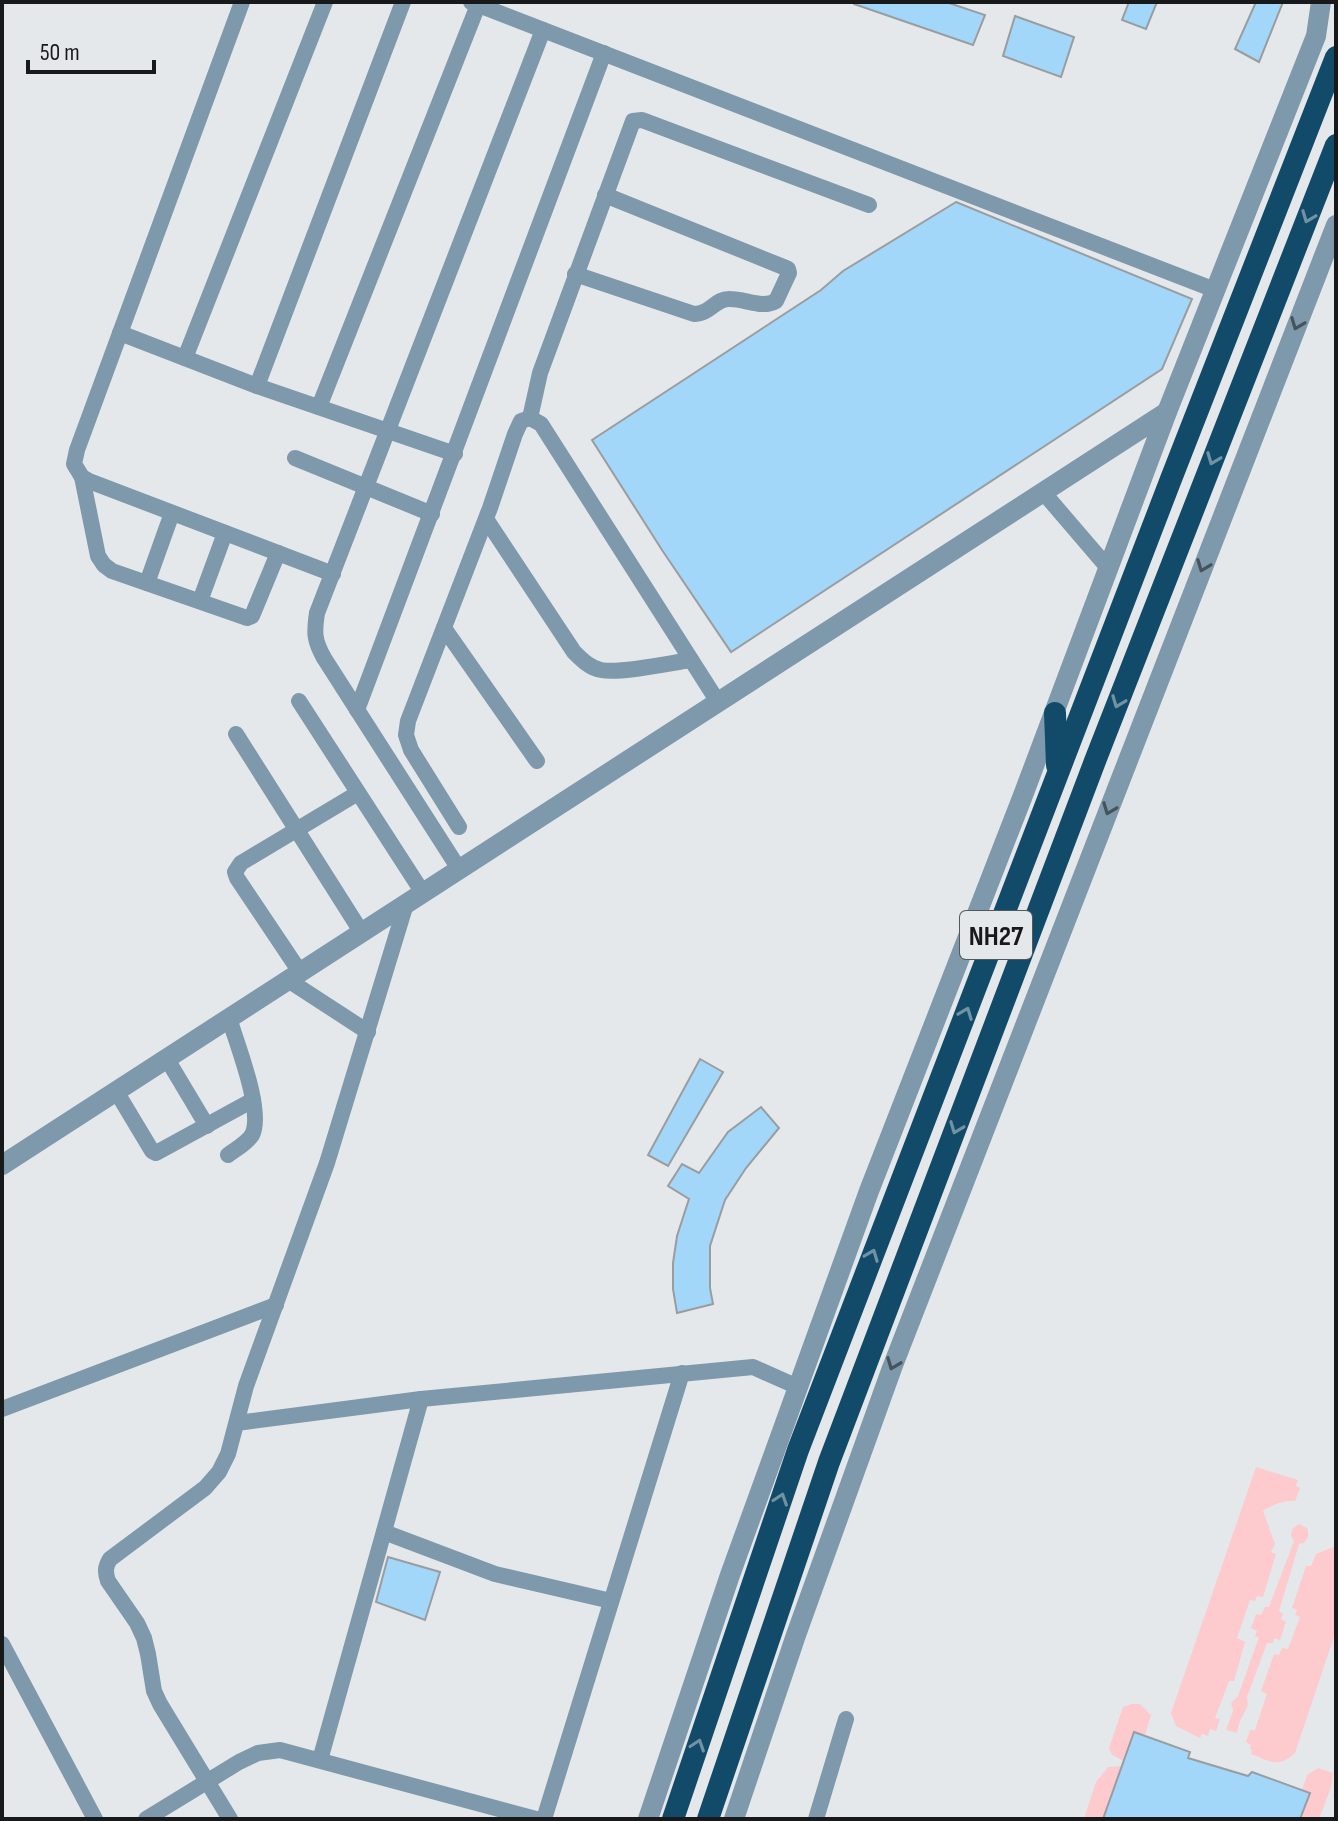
<svg xmlns="http://www.w3.org/2000/svg" width="1338" height="1821" font-family="'Sofia Sans Condensed',sans-serif">
<style>
.green{fill:#fdcace}
.building{fill:#a2d7fa;stroke:#9a9d9f;stroke-width:2}
.lines{fill:none;stroke-linecap:round;stroke-linejoin:round}
.minor{stroke:#7d99ab;stroke-width:16}
.tertiary{stroke:#7d99ab;stroke-width:20}
.trunk{stroke:#114b69;stroke-width:22}
.oneway{stroke:#7092a3}
.oneway2{stroke:#45535b}
.labels{text-anchor:middle;stroke-width:7;stroke-linejoin:round;paint-order:stroke}
.shield{fill:#e5e8ea;stroke:#565758;stroke-width:2}
.shield-label{font-size:28px;font-weight:bold;fill:#18191a}
</style>
<rect width="100%" height="100%" fill="#e5e8ea"/>
<!-- green -->
<g class="green">
<path d="M 1256,1467 L 1298,1480 L 1296,1486 L 1300,1488 L 1295,1501 C 1284,1500 1272,1505 1263,1511 L 1275,1544 L 1271,1552 L 1276,1554 L 1263,1597 L 1257,1596 L 1255,1601 L 1250,1600 L 1237,1638 L 1245,1642 L 1234,1681 L 1229,1681 L 1215,1718 L 1220,1719 L 1216,1731 L 1210,1729 L 1208,1736 L 1202,1734 L 1200,1738 L 1176,1726 L 1171,1713 Z"/>
<path d="M 1299,1524 L 1308,1529 L 1308,1537 L 1304,1543 L 1299,1544 L 1279,1611 L 1283,1614 L 1281,1619 L 1286,1622 L 1280,1640 L 1274,1638 L 1273,1643 L 1267,1643 L 1247,1697 C 1249,1708 1246,1709 1242,1717 C 1239,1721 1238,1728 1237,1733 L 1226,1730 L 1233,1711 L 1231,1703 L 1238,1696 L 1259,1637 L 1255,1636 L 1257,1631 L 1251,1628 L 1256,1614 L 1261,1615 L 1265,1607 L 1269,1607 L 1294,1541 L 1291,1536 L 1292,1529 Z"/>
<path d="M 1336,1546 L 1336,1631 L 1295,1753 C 1278,1769 1270,1761 1251,1754 L 1252,1750 L 1250,1749 L 1251,1745 L 1246,1742 L 1250,1730 L 1255,1730 L 1267,1694 L 1261,1691 L 1274,1654 L 1279,1655 L 1282,1648 L 1288,1649 L 1300,1617 L 1295,1615 L 1297,1610 L 1292,1608 L 1306,1566 L 1311,1566 L 1316,1554 Z"/>
<polygon points="1132,1704 1140,1704 1151,1715 1145,1735 1134,1732 1124,1761 1112,1755 1109,1748 1123,1707"/>
<polygon points="1122,1766 1103,1819 1084,1819 1096,1782 1108,1767"/>
<polygon points="1318,1768 1333,1773 1331,1787 1319,1819 1300,1819 1310,1793 1302,1790 1307,1775"/>
</g>
<!-- building -->
<g class="building">
<polygon points="854,2 946,2 985,15 973,45 854,4"/>
<polygon points="1129,2 1157,2 1146,29 1122,20"/>
<polygon points="1256,2 1283,2 1259,62 1235,49"/>
<polygon points="1015,16 1074,37 1061,77 1003,56"/>
<polygon points="956,202 1192,299 1162,369 731,652 662,550 592,440 821,290 843,271"/>
<polygon points="700,1059 723,1072 668,1166 648,1155"/>
<polygon points="761,1107 779,1128 746,1168 725,1200 710,1246 710,1288 713,1304 677,1313 673,1289 673,1263 677,1236 689,1199 668,1186 682,1164 699,1173 728,1132"/>
<polygon points="388,1557 440,1572 425,1620 376,1602"/>
<polygon points="1134,1732 1190,1752 1188,1758 1248,1776 1252,1772 1310,1793 1300,1819 1103,1819"/>
</g>
<g class="lines">
<!-- minor -->
<g class="minor">
<polyline points="242,2 77,450 74,464 82,477 89,481 333,574"/>
<polyline points="471,2 1215,290"/>
<path d="M 575,274 L 694,314 C 711,314 715,298 730,299 C 746,299 762,309 776,301 L 789,273 L 788,269 L 786,268 L 605,195"/>
<polyline points="120,333 257,386 455,454"/>
<polyline points="185,358 325,2"/>
<polyline points="257,386 403,2"/>
<polyline points="319,407 478,5"/>
<polyline points="530,418 540,373 633,121 642,120 869,205"/>
<polyline points="295,458 432,514"/>
<polyline points="82,477 98,556 104,565 112,571 247,618 252,616 278,553"/>
<polyline points="1043,492 1109,569"/>
<path d="M 486,519 L 574,652 C 582,660 590,668 601,670 C 620,674 670,663 691,660"/>
<polyline points="147,583 172,513"/>
<polyline points="200,601 225,533"/>
<polyline points="444,628 537,761"/>
<polyline points="299,701 423,893"/>
<polyline points="357,710 604,53"/>
<polyline points="236,734 362,933"/>
<polyline points="459,827 411,750 406,735 408,721 490,508 515,434 521,421 530,418 541,424 718,702"/>
<path d="M 459,869 L 324,658 C 314,640 314,633 317,613 L 543,30"/>
<polyline points="300,972 237,878 235,872 241,863 358,793"/>
<polyline points="288,980 368,1032"/>
<polyline points="167,1059 207,1126"/>
<polyline points="116,1091 152,1151 156,1153 253,1100"/>
<path d="M 228,1155 C 236,1149 247,1143 252,1135 C 264,1112 237,1044 229,1018"/>
<polyline points="2,1409 276,1305"/>
<polyline points="237,1423 421,1399 753,1367 798,1387"/>
<polyline points="384,1532 495,1574 611,1601"/>
<polyline points="2,1644 95,1819"/>
<polyline points="320,1760 421,1399"/>
<polyline points="146,1819 239,1762 258,1753 280,1750 536,1819"/>
<path d="M 230,1819 L 160,1704 L 154,1691 L 148,1654 L 144,1638 L 137,1623 L 108,1581 C 105,1572 105,1567 110,1559 L 205,1488 L 219,1472 L 228,1454 L 246,1386 L 327,1163 L 406,904"/>
<polyline points="544,1819 682,1373"/>
<polyline points="816,1819 846,1719"/>
</g>
<!-- tertiary -->
<g class="tertiary">
<polyline points="2,1165 1167,412"/>
<polyline points="648,1819 730,1575 869,1191 1022,798 1167,412 1316,36 1321,2"/>
<polyline points="734,1819 796,1635 892,1368 1336,225"/>
</g>
<!-- trunk -->
<g class="trunk">
<polyline points="1055,713 1057,765"/>
<polyline points="673,1819 798,1450 1171,479 1336,57"/>
<polyline points="708,1819 829,1462 1095,761 1336,145"/>
</g>
</g>
<!-- one-way arrows -->
<defs><path id="oneway-chevron" d="M-2-3.5L2.5 0L-2 3.5" fill="none" stroke-width="1.6" stroke-linecap="round" stroke-linejoin="round" transform="scale(2)"/></defs>
<g class="oneway">
<use href="#oneway-chevron" transform="translate(1308 217) rotate(111)"/>
<use href="#oneway-chevron" transform="translate(1213 459) rotate(111)"/>
<use href="#oneway-chevron" transform="translate(1118 702) rotate(111)"/>
<use href="#oneway-chevron" transform="translate(966 1013) rotate(-69)"/>
<use href="#oneway-chevron" transform="translate(956 1128) rotate(111)"/>
<use href="#oneway-chevron" transform="translate(872 1255) rotate(-69)"/>
<use href="#oneway-chevron" transform="translate(781 1499) rotate(-71)"/>
<use href="#oneway-chevron" transform="translate(698 1745) rotate(-71)"/>
</g>
<g class="oneway2">
<use href="#oneway-chevron" transform="translate(1297 324) rotate(111)"/>
<use href="#oneway-chevron" transform="translate(1203 566) rotate(111)"/>
<use href="#oneway-chevron" transform="translate(1109 809) rotate(111)"/>
<use href="#oneway-chevron" transform="translate(893 1364) rotate(111)"/>
</g>
<g class="labels">
<!-- shield labels -->
<rect class="shield" x="960" y="911" width="72" height="48" rx="6"/>
<g class="shield-label">
<text x="996" y="945">NH27</text>
</g>
</g>
<!-- border -->
<rect width="1338" height="1821" fill="none" stroke="#18191a" stroke-width="8"/>
<!-- scale -->
<path d="M28 60v12h126v-12" fill="none" stroke="#18191a" stroke-width="4"/>
<text x="40" y="60" font-size="24" fill="#18191a" stroke="#e5e8ea" stroke-width="6" paint-order="stroke">50 m</text>
</svg>
